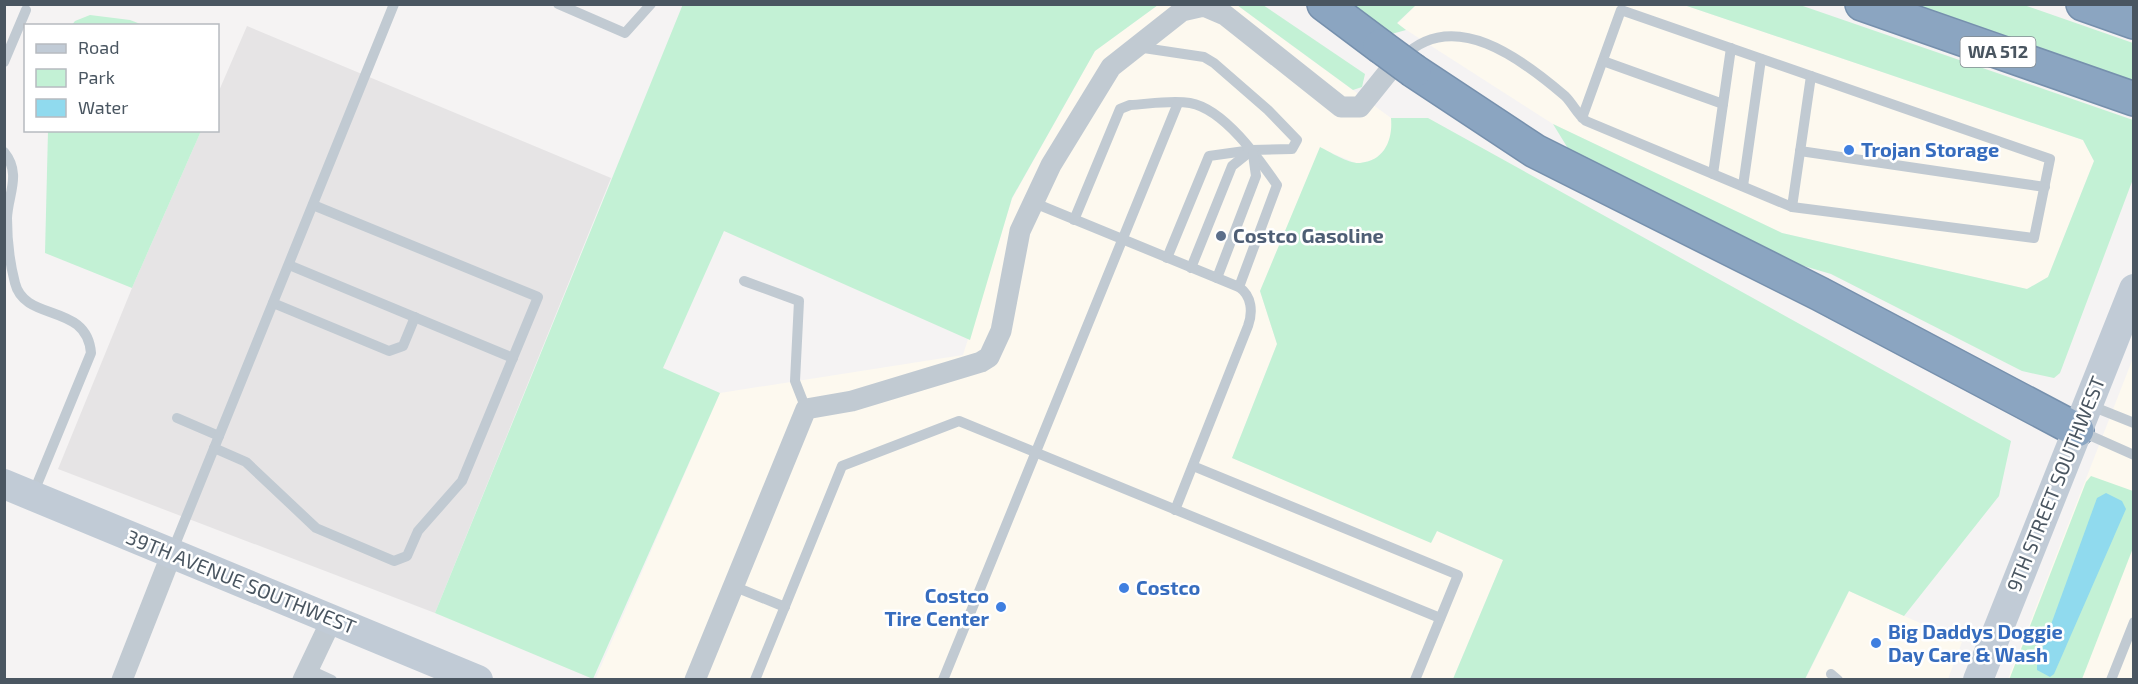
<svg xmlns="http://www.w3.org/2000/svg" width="2138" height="684" font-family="'Exo 2',sans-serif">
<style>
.commercial{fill:#fdf9ef}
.education{fill:#e6e4e5}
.green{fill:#c3f1d5}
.water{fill:#90daee}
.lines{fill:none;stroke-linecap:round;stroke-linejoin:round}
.highway-casing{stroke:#7690ad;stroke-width:36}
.lane{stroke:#c1cad2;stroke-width:10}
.street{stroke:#c1cad2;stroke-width:21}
.secondary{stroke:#c1cbd6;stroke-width:30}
.highway{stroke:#8ba5c1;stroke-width:33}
.highway-bridge-casing{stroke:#7690ad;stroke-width:36;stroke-linecap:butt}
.highway-bridge{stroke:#8ba5c1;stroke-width:33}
.shop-dot{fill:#3f7fe0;stroke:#fff;stroke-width:2}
.service-dot{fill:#5c6f8a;stroke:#fff;stroke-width:2}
.labels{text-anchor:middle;stroke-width:5;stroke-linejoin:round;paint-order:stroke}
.shield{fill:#fff;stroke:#808990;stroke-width:1.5}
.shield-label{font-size:18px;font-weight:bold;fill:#4a5661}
.shop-label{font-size:20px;font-weight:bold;fill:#366cbe;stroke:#fff;text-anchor:start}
.service-label{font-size:20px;font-weight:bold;fill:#4e5e75;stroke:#fff;text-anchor:start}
.street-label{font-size:20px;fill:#4a5661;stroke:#fff}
</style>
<rect width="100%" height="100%" fill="#f5f3f3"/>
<!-- commercial -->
<g class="commercial">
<polygon points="1158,5 1237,5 1391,118 1392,131 1387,147 1375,159 1358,164 1320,148 1260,291 1277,344 1232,458 1432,542 1437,531 1503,560 1453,679 595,680 720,393 963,355 1012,199 1095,51"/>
<polygon points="1416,5 1684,5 2083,140 2094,161 2048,277 2027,289 1782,233 1553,124 1397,24"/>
<polygon points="2133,358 2133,679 2008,679"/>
<polygon points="1849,591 1962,642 1948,679 1805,680"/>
</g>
<!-- education -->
<polygon class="education" points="247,26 611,178 435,613 58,469 132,288 201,131 218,130 218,93"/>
<!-- green -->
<g class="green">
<polygon points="683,4 1158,5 1095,51 1012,198 970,340 724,231 663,368 720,393 593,679 435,613"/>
<polygon points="1237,5 1263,5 1365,74 1362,87 1353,90"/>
<polygon points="1352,5 1416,5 1397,23 1406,30 1388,35"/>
<polygon points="1684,5 1800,5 2133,120 2133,179 2060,373 2054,378 2022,371 1831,274 1780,259 1572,155 1553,124 1782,233 2027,289 2048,277 2094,161 2083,140"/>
<polygon points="1908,5 2024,5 2133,43 2133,84"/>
<polygon points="90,15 130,20 143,25 72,25 75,21"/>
<path d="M 1391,118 L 1428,118 L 2011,441 L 1999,496 L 1904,616 L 1849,591 L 1805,679 L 1453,679 L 1503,560 L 1437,531 L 1431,543 L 1232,458 L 1277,344 L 1260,291 L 1320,147 C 1330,152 1349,164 1360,163 C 1385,161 1393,139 1391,118 Z"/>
<polygon points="48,131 201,131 132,288 45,253"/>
<polygon points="2091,476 2133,491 2133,548 2082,679 2009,680 2086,482"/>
</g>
<!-- water -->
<polygon class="water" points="2106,493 2122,501 2126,509 2054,674 2050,677 2037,670 2037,663 2097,498"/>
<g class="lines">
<defs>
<g id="highway">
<polyline points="1324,4 1380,46"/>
<polyline points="1862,4 2134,99"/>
<polyline points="2083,4 2134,22"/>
<polyline points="1414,71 1535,151 1820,294 2077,430"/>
</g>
</defs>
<!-- highway casing -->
<use href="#highway" class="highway-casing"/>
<!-- lane -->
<g class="lane">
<polyline points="558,4 625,33 651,4"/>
<polyline points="1137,47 1204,57 1214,63 1268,110 1297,140 1292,149 1252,150 1209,156 1167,258"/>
<path d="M 1402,58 C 1453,6 1522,59 1565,96 C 1573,104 1577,114 1586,121 L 1792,207 L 2034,238 L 2050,159 L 1621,10 L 1582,118"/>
<polyline points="1603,61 1723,104"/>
<polyline points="4,62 26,10"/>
<polyline points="1800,151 2045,187"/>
<path d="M 4,152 C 22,174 8,194 7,218 C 7,238 10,264 15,283 C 25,323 87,302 91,353 L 33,494"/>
<polyline points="1713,174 1731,48"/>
<polyline points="1743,186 1761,59"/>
<path d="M 1032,202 L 1239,287 C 1252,296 1253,312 1248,326 L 1175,510"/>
<polyline points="1792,207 1811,76"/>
<path d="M 1074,220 L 1120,109 L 1130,105 C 1149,104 1171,100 1190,103 C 1224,109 1259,159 1277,185 L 1239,287"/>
<polyline points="289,265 513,358"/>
<polyline points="1191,268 1232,166 1252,150"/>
<polyline points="1217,278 1256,176 1253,154"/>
<polyline points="744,281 799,301 795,381 806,409"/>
<polyline points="273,303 389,351 403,346 415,317"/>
<polyline points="2089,405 2134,423"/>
<polyline points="177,418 219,436"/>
<polyline points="2080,431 2134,455"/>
<polyline points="214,448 246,462 316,528 394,561 407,556 418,531 462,481 538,297 313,205"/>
<polyline points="1193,466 1458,575 1415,680"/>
<polyline points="172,552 394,4"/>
<polyline points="733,586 785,607"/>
<polyline points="308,669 332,680"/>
<polyline points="1831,674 1838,680"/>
<polyline points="755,680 842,466 959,421 1440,618"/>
<polyline points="943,680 1178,103"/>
<polyline points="2111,680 2134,622"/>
</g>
<!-- street -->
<g class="street">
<polyline points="122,680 172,553"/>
<polyline points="303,680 332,619"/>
<polyline points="695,680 806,409 852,401 981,362 989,357 1001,331 1020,231 1051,165 1111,67 1182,11 1204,6 1225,15 1341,107 1360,107 1389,71"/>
</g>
<!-- secondary -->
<g class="secondary">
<polyline points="4,484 478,680"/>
<polyline points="1978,680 2134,289"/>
</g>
<!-- highway -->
<use href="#highway" class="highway"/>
<defs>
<polyline id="highway-bridge" points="1380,46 1414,71"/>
</defs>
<!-- highway-bridge casing -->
<use href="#highway-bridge" class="highway-bridge-casing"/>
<!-- highway-bridge -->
<use href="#highway-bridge" class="highway-bridge"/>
</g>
<!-- markers -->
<g class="shop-dot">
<circle cx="1849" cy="150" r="6"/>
<circle cx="1124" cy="588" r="6"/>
<circle cx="1001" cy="607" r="6"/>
<circle cx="1876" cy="643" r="6"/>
</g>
<circle class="service-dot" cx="1221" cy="236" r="6"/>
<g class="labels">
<!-- shield labels -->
<rect class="shield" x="1960.5" y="37" width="75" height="30" rx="4.5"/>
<g class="shield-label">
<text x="1998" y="58">WA 512</text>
</g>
<!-- shop labels -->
<g class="shop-label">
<text x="1861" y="157">Trojan Storage</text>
<text x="1136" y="595">Costco</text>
<text x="989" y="603" text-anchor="end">Costco<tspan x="989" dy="23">Tire Center</tspan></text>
<text x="1888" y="639">Big Daddys Doggie<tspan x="1888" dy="23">Day Care &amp; Wash</tspan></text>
</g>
<!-- service labels -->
<g class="service-label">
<text x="1233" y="243">Costco Gasoline</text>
</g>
<!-- street labels -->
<g class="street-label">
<text transform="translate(2056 484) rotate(-68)" y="7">9TH STREET SOUTHWEST</text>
<text transform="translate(241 582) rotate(22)" y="7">39TH AVENUE SOUTHWEST</text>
</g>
</g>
<!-- border -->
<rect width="2138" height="684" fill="none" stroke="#4a5661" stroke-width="12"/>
<!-- legend -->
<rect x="24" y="24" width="195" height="108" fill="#ffffff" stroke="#b7bbc0" stroke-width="1.5"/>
<rect x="36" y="44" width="30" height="9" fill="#c1cbd6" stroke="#b7bbc0" stroke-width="1.5"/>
<text x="78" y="54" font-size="18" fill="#4a5661">Road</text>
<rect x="36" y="69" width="30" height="18" fill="#c3f1d5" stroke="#b7bbc0" stroke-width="1.5"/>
<text x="78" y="84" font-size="18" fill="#4a5661">Park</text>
<rect x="36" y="99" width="30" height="18" fill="#90daee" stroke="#b7bbc0" stroke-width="1.5"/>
<text x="78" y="114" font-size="18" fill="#4a5661">Water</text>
</svg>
